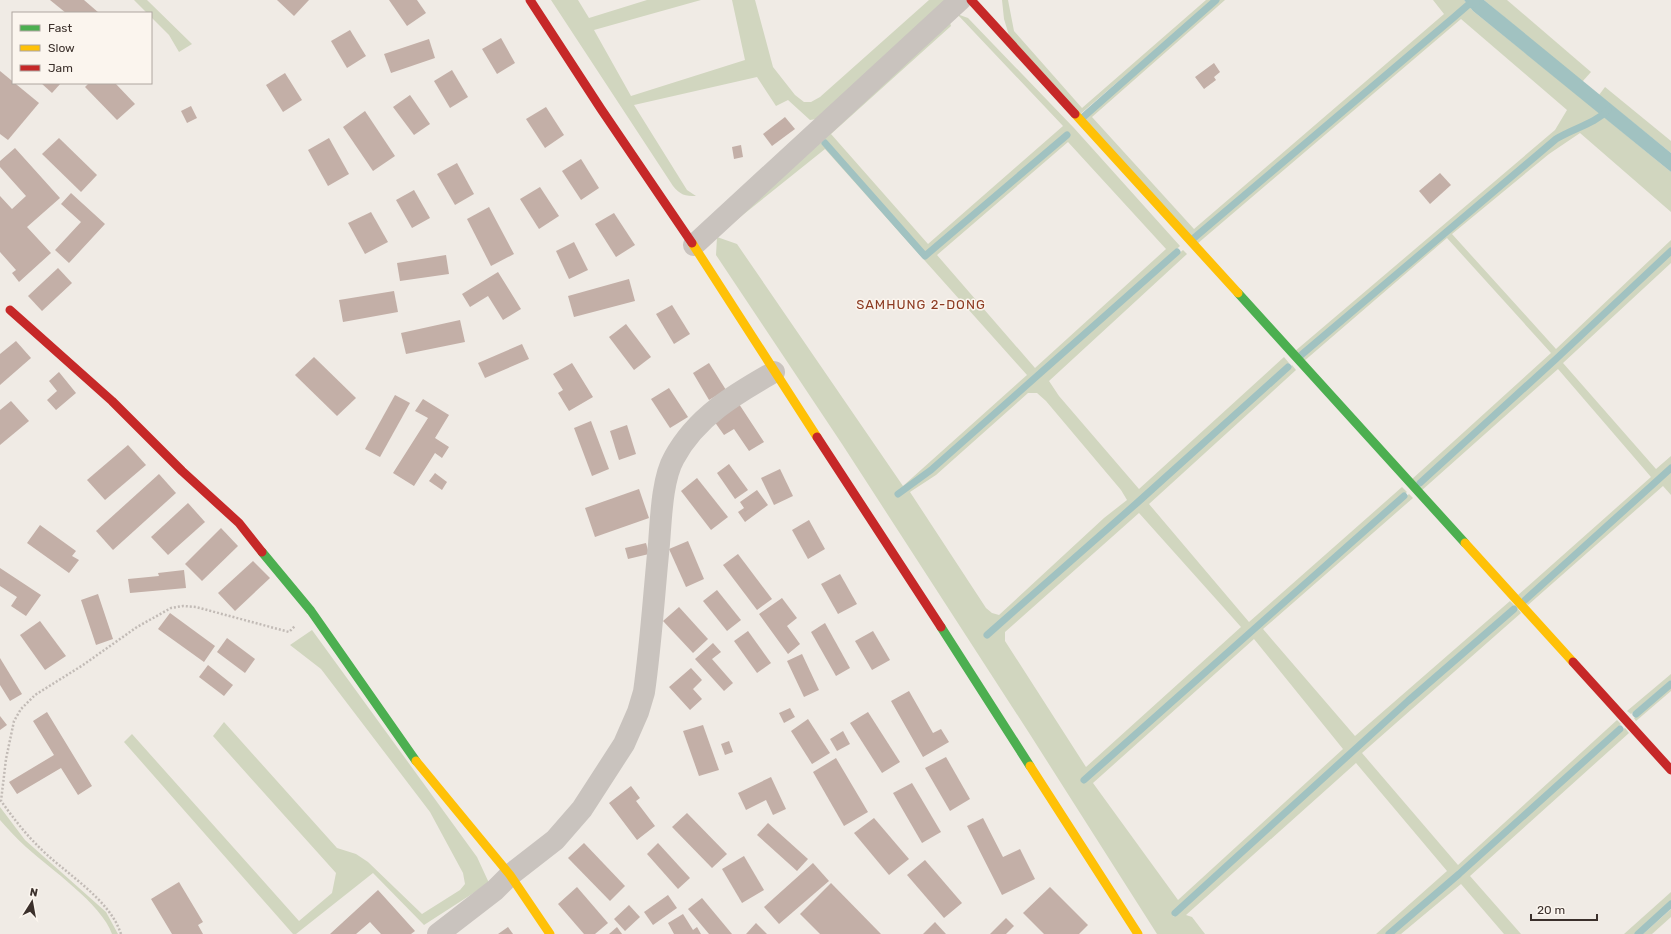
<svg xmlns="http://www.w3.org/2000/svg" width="1671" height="934" font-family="Rubik,sans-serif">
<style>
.green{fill:#d1d6bf;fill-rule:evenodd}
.water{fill:#a1c2c1}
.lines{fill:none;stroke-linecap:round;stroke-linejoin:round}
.stream{stroke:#a1c2c1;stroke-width:7}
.building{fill:#c3afa7}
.path{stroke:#c2bbb6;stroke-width:2.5;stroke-dasharray:2 2;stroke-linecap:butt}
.street{stroke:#c9c3be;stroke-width:22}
.fast{stroke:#4caf50;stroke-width:9}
.slow{stroke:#ffc107;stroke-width:9}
.jam{stroke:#c62828;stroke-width:9}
.labels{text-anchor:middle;stroke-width:3;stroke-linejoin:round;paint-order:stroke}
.quarter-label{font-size:13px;letter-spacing:1px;fill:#8c3b22;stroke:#fbf5ee}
</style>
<rect width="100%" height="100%" fill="#f0ebe5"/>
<!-- green -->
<g class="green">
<polygon points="134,0 147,0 192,44 179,52 169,35 151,17 151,13 147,13"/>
<path d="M 551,0 L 578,0 L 589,18 L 647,0 L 701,0 L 594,30 L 631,96 L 745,60 L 732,0 L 755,0 L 773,67 L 795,95 L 804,102 L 811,102 L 820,97 L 929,0 L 949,0 L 816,119 L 810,120 L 788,100 L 776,106 L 757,77 L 634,105 L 687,190 L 696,196 C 685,196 680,195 673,186 Z"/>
<polygon points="1002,0 1008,0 1014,31 1082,108 1206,0 1213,0 1078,116 1011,42 1004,19"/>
<polygon points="1218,0 1225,0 1092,117 1194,229 1444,14 1433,0 1464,0 1473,11 1600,113 1593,120 1574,127 1554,138 1297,355 1294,352 1555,130 1567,110 1461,19 1197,244 1193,240 1454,20 1454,16 1451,17 1190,238 1083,120"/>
<polygon points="1484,0 1507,0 1591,72 1582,82"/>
<path d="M 957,14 L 968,18 L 1074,128 L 1180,246 L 1036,377 L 930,469 L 896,494 L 897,497 L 933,472 L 1183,250 L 1187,254 L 1049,381 L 1059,396 L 1139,489 L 1284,357 L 1289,363 L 1136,503 L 985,635 L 988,638 L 1139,504 L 1292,365 L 1296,370 L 1149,504 L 1249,622 L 1402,487 L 1407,492 L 1251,628 L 1082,779 L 1084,782 L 1409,494 L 1413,498 L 1263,629 L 1355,736 L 1510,601 L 1514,605 L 1406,699 L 1172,913 L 1174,917 L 1411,701 L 1518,609 L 1521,613 L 1362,753 L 1458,865 L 1617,720 L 1621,724 L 1458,872 L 1386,934 L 1376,934 L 1447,871 L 1356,763 L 1186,915 L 1192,917 L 1205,934 L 1157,934 L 1031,736 L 842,444 L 716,255 L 717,237 L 737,244 L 903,486 L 1027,375 L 825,149 L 734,222 L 948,16 L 951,26 L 831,134 L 928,244 L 1063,126 ZM 1066,135 L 1065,139 L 926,259 L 823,141 L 926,253 L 1061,137 ZM 1068,142 L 1166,249 L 1035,368 L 937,255 ZM 1028,393 L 1037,393 L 1046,401 L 1121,490 L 1127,500 L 1104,518 L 999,615 L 992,613 L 986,608 L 910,492 L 936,475 ZM 1139,513 L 1241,627 L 1086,767 L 1005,641 L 1005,632 ZM 1254,639 L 1343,749 L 1178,900 L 1093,783 Z"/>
<polygon points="1605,87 1671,141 1671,153 1599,95"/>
<path d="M 1604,117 L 1671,172 L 1671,212 L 1580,133 L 1549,154 L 1452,234 L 1556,349 L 1671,240 L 1671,248 L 1554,359 L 1415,485 L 1411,480 L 1551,353 L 1447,238 L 1303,362 L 1299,358 L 1557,140 C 1573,131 1589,127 1604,117 Z"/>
<polygon points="1671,254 1671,263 1563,363 1656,469 1671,456 1671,466 1522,599 1518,595 1651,477 1558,369 1421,491 1418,487 1558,361"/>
<polygon points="1671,472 1671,495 1663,486 1528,605 1525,602"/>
<polygon points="312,630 477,857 489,883 424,925 373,873 296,934 293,934 124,742 132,734 299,921 332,893 336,873 213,736 224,722 337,848 356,854 368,862 422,914 460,890 465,884 463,873 430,812 321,669 290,645"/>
<polygon points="1671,674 1671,680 1631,714 1627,711"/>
<polygon points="1671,686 1671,691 1636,721 1634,718"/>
<polygon points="1625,728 1629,733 1470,876 1521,934 1504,934 1461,884 1401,934 1393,934"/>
<path d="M 0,807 L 25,840 L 106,912 L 118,934 L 112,934 C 102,904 49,868 26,847 C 16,838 8,829 0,820 Z"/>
<polygon points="1671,892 1671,901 1635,934 1624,934"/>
<polygon points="1671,909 1671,917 1652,934 1643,934"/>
</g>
<!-- water -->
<polygon class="water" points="1464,0 1484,0 1671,153 1671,172 1473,11"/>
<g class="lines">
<!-- stream -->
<g class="stream">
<polyline points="1081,119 1216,0"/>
<polyline points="825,143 925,256 1067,135"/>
<polyline points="1194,238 1453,18 1468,5 1476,3"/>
<path d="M 1300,356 L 1556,139 C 1574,128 1594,124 1608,110"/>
<polyline points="1420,483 1556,359 1671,251"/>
<polyline points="898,494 931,470 1177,252"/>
<polyline points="1524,601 1671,468"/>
<polyline points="987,635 1138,502 1288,367"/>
<polyline points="1636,714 1671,684"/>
<polyline points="1084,780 1404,496"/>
<polyline points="1175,913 1408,701 1514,609"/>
<polyline points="1389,934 1459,874 1620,729"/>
<polyline points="1638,934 1671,904"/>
</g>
</g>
<!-- building -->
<g class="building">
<polygon points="50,0 84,0 99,13 66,13"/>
<polygon points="277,0 309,0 294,16"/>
<polygon points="389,0 417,0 426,13 407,26"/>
<polygon points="350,30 366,56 347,68 331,41"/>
<polygon points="501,38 515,63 497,74 482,49"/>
<polygon points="429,39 435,58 391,73 384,54"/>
<polygon points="1214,63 1220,72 1214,77 1216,80 1204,89 1195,77"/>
<polygon points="452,70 468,97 450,108 434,81"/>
<polygon points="0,71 39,103 8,140 0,134"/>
<polygon points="285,73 302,100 283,112 266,85"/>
<polygon points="41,83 61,83 52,93"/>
<polygon points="89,83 115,83 135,104 117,120 85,87"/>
<polygon points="410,95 430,124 414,135 393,107"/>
<polygon points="191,106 197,118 187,123 181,111"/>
<polygon points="546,107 564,135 545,148 526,119"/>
<polygon points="365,111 395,156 373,171 343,127"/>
<polygon points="785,117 795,129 772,146 763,134"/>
<polygon points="59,138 97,175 81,192 42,154"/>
<polygon points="329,138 349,174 328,186 308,150"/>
<polygon points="741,145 743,157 734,159 732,147"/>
<polygon points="15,148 60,198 27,227 51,253 19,282 12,273 16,270 0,252 0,196 12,209 26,196 0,167 0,161"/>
<polygon points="581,159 599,188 581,200 562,171"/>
<polygon points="457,163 474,194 455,205 437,174"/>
<polygon points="1440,173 1451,185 1430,204 1419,191"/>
<polygon points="540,187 559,216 539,229 520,199"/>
<polygon points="414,190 430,218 412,228 396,200"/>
<polygon points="71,193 105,224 69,263 55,250 81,222 61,204"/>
<polygon points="489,207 514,254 491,266 467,219"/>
<polygon points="371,212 388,242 365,254 348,223"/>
<polygon points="614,213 635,245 616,257 595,224"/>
<polygon points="574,242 588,270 569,279 556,251"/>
<polygon points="446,255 449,274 400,281 397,263"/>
<polygon points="58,268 72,283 42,311 28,296"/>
<polygon points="498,272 521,309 503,320 488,296 470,307 462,294"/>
<polygon points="629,279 635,301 574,317 568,296"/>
<polygon points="394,291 398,312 343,322 339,300"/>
<polygon points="672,305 690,334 674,344 656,314"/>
<polygon points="460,320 465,342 406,354 401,333"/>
<polygon points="626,324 651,357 634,370 609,337"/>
<polygon points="16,341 31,358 0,385 0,354"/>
<polygon points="522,344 529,359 485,378 478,363"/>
<polygon points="314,357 356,398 337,416 295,375"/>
<polygon points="572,363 593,397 569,411 558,393 563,390 553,374"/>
<polygon points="709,363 726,390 709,400 693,373"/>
<polygon points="59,372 76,393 56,410 47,400 57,391 49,381"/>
<polygon points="669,388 688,417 670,428 651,399"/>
<polygon points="395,395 410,403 380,457 365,449"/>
<polygon points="423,399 449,415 435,438 449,447 442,458 435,453 414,486 393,473 428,418 415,411"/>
<polygon points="11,401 29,421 0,445 0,410"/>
<polygon points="739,404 764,442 749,451 734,429 724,435 714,421"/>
<polygon points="591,421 609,469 592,476 574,428"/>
<polygon points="627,425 636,454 619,460 610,431"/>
<polygon points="128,445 146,465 105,500 87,480"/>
<polygon points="729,464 748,490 735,499 717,473"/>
<polygon points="780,469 793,496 774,505 761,478"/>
<polygon points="435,473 447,482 442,490 429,481"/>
<polygon points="159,474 176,493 113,550 96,531"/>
<polygon points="697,478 728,517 711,530 681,491"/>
<polygon points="639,489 649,518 595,537 585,508"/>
<polygon points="757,490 768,505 745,522 738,512 744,508 740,502"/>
<polygon points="188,503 205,522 168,555 151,537"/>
<polygon points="809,520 825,549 808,559 792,530"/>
<polygon points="40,525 76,551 72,556 79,560 69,573 27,543"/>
<polygon points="221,528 238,546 202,581 185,564"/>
<polygon points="688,541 704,579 686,587 669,549"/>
<polygon points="646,543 649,554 628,559 625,548"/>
<polygon points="738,554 772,599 757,610 723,565"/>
<polygon points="253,561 270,578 235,611 218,593"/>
<polygon points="0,568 41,595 26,616 11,606 17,597 0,586"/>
<polygon points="184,570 186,588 130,593 128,579 159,576 158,573"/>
<polygon points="840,574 857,604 838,614 821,584"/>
<polygon points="717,590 741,620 727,631 703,601"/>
<polygon points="98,594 113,639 96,645 81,600"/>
<polygon points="782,598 797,618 787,626 800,644 788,654 759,614"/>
<polygon points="679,607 708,639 693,653 663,621"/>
<polygon points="170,613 215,646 204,662 158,629"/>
<polygon points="40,621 66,656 45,670 20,635"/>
<polygon points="825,623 850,668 836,676 811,632"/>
<polygon points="748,631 771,663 757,673 734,641"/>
<polygon points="873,631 890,660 872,670 855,641"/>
<polygon points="227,638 255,659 245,673 217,652"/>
<polygon points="713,643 721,652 712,659 733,683 724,691 695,659"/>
<polygon points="802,654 819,690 804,697 787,661"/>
<polygon points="0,658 22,694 10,701 0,685"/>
<polygon points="208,665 233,685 224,696 199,677"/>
<polygon points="691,668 702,680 693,689 702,699 690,710 669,687"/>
<polygon points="909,691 933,733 941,729 949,742 923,757 891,701"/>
<polygon points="790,708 795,717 784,723 779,713"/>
<polygon points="47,712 92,786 78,795 61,768 17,794 9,782 54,755 33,721"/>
<polygon points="868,712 900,762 882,773 850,723"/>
<polygon points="0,716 7,725 0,730"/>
<polygon points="808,719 830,753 812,764 791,731"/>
<polygon points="703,725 719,770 699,776 683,731"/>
<polygon points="843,731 850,744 837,751 830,739"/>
<polygon points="729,741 733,752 725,755 721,744"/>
<polygon points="946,757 970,799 950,811 925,768"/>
<polygon points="836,758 868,812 844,826 813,772"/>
<polygon points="771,777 786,809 773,815 766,800 746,810 738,793"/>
<polygon points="912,783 941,832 922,843 893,793"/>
<polygon points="631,786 640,798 636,801 655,826 637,840 609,803"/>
<polygon points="687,813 727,854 712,868 672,827"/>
<polygon points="874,818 909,859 889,875 854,833"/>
<polygon points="983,818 1003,857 1020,849 1035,879 1002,895 967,826"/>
<polygon points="768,823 808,859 797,871 757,835"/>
<polygon points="584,843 625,886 610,901 568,858"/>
<polygon points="658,843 690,878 678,889 647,854"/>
<polygon points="744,856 764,890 742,903 722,869"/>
<polygon points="925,860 962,903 944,918 907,875"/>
<polygon points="813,863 829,881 779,924 764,907"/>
<polygon points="179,882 203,922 198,925 203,934 172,934 151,899"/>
<polygon points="831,883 881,934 820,934 800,914"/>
<polygon points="577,887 608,923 595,934 584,934 558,904"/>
<polygon points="1050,887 1088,925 1079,934 1044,934 1023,913"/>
<polygon points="378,890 415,931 411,934 381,934 370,922 356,934 330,934"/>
<polygon points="668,895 677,908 653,925 644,912"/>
<polygon points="702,898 732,934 709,934 688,909"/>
<polygon points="629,905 640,917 625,931 614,919"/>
<polygon points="683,914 693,930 697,927 701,934 674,934 668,923"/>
<polygon points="1006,918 1014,926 1006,934 990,934"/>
<polygon points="935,922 946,934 923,934"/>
<polygon points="756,923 767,934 746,934"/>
<polygon points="508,927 513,934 498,934"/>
<polygon points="617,927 622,934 609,934"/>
</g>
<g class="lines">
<!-- path -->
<path class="path" d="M 121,934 C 109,897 62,872 36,844 C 23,831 12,816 1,801 L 6,759 L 14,721 L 21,709 L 35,695 L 83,665 L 137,627 L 171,608 L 183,606 L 196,607 L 289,632 L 295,626"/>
<!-- street -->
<g class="street">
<polyline points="694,245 960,0"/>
<path d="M 438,934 L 495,890 L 510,875 L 555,840 L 582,809 L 624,744 L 638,712 L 644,692 C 651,643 654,593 659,544 C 661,519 662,479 674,458 C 696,417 735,394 774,372"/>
</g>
<!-- fast -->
<g class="fast">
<polyline points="1238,293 1465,543"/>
<polyline points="262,552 311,611 416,761"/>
<polyline points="941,627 1030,766"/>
</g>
<!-- slow -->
<g class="slow">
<polyline points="1075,114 1238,293"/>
<polyline points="692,243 817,437"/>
<polyline points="1465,543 1573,662"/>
<polyline points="416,761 510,875 550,934"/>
<polyline points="1030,766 1138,934"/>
</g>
<!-- jam -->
<g class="jam">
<polyline points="530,0 601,109 692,243"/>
<polyline points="971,0 1075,114"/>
<polyline points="10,310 112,401 182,471 239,523 262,552"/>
<polyline points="817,437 941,627"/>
<polyline points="1573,662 1671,770"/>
</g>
</g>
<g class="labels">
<!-- quarter labels -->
<g class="quarter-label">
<text x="921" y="309">SAMHUNG 2-DONG</text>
</g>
</g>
<!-- legend -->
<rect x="12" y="12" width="140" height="72" fill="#fbf5ee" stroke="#aea6a0"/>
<rect x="20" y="25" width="20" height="6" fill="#4caf50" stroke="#aea6a0"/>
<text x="48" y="32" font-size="12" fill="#3b302b">Fast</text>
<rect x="20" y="45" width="20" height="6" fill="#ffc107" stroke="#aea6a0"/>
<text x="48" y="52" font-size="12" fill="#3b302b">Slow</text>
<rect x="20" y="65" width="20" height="6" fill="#c62828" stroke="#aea6a0"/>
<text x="48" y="72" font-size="12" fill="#3b302b">Jam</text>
<!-- north arrow -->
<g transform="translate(32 902) rotate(11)" stroke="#fbf5ee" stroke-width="3" paint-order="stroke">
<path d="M0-3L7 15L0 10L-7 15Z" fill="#3b302b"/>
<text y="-6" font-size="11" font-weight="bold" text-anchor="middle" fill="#3b302b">N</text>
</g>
<!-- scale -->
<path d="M1531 914v6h66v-6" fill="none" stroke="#3b302b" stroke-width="2"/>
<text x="1537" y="914" font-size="12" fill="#3b302b" stroke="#fbf5ee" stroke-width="3" paint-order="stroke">20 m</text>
</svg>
